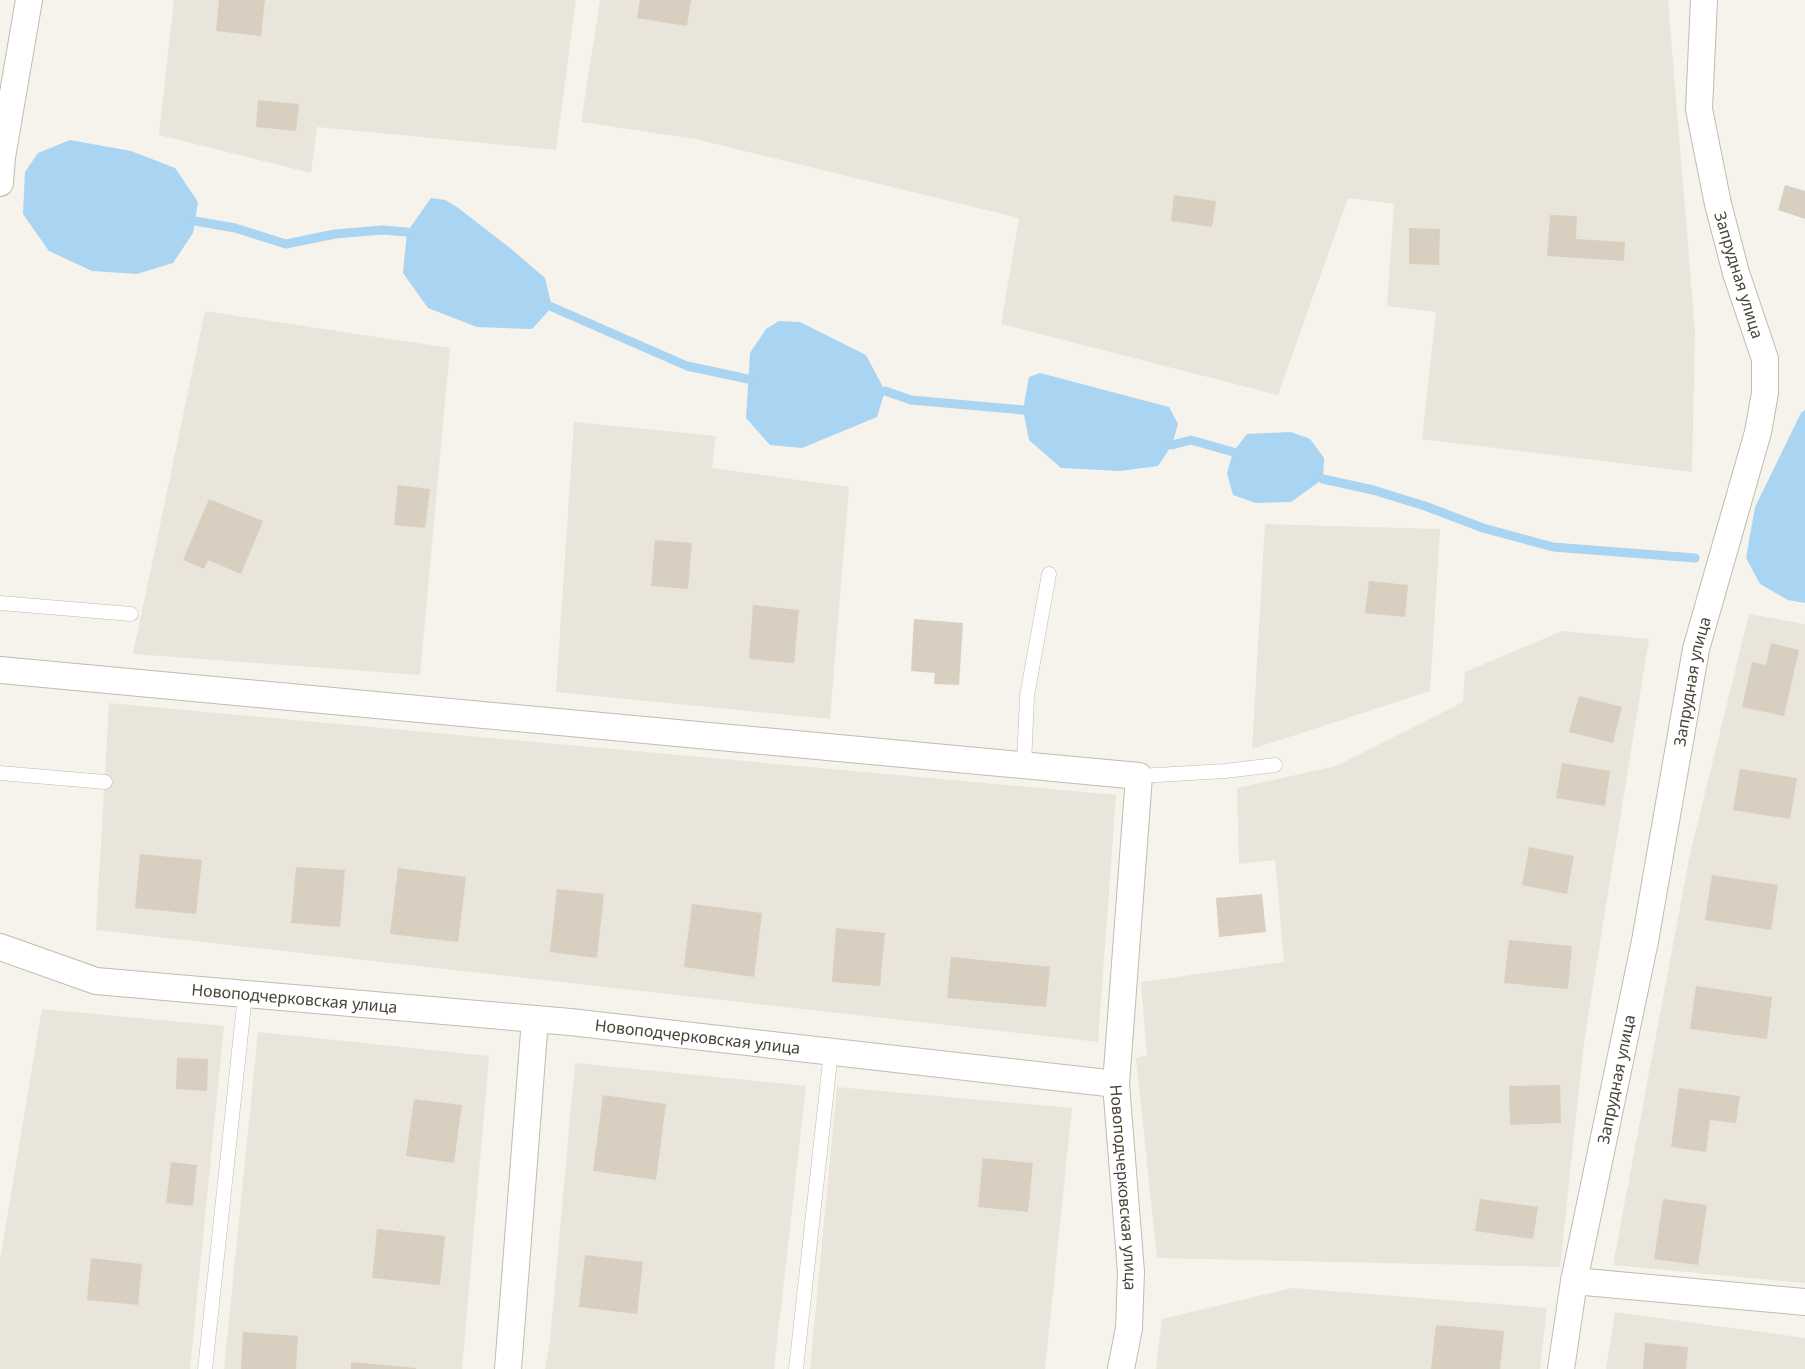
<svg xmlns="http://www.w3.org/2000/svg" width="1805" height="1369" font-family="'Noto Sans',sans-serif">
<style>
.residential{fill:#eae5da}
.water{fill:#a9d4f2}
.lines{fill:none;stroke-linecap:round;stroke-linejoin:round}
.stream{stroke:#a9d4f2;stroke-width:9}
.building{fill:#d8cfc1}
.lane-casing{stroke:#c2bbae;stroke-width:15}
.street-casing{stroke:#c2bbae;stroke-width:28}
.lane{stroke:#fff;stroke-width:14}
.street{stroke:#fff;stroke-width:26}
.labels{text-anchor:middle;stroke-width:4.5;stroke-linejoin:round;paint-order:stroke}
.street-label{font-size:16px;fill:#4b4439;stroke:#fff}
</style>
<rect width="100%" height="100%" fill="#f6f3ec"/>
<!-- residential -->
<g class="residential">
<polygon points="174,0 576,0 556,150 317,127 311,173 159,135"/>
<polygon points="600,0 1668,0 1695,332 1692,472 1422,439 1436,312 1387,306 1394,204 1348,198 1278,395 1001,324 1019,218 695,139 581,122"/>
<polygon points="205,311 450,348 420,675 133,654"/>
<polygon points="574,422 716,436 712,468 849,487 830,719 556,692"/>
<polygon points="1265,524 1440,529 1430,691 1252,749"/>
<polygon points="1749,614 1805,624 1805,1283 1613,1265 1690,854"/>
<polygon points="1562,631 1649,639 1584,1042 1560,1267 1157,1258 1136,1058 1147,1055 1141,982 1284,962 1275,860 1239,864 1237,788 1336,766 1463,702 1465,672"/>
<polygon points="109,703 1116,795 1098,1042 96,930"/>
<polygon points="42,1009 224,1026 190,1369 0,1369 0,1260"/>
<polygon points="258,1032 489,1056 462,1369 224,1369"/>
<polygon points="575,1063 806,1086 774,1369 545,1369 550,1340"/>
<polygon points="837,1087 1072,1108 1045,1369 810,1369"/>
<polygon points="1292,1288 1547,1308 1540,1369 1156,1369 1162,1319"/>
<polygon points="1615,1312 1805,1338 1805,1369 1606,1369"/>
</g>
<!-- water -->
<g class="water">
<polygon points="70,140 131,151 175,168 198,202 193,233 173,263 137,274 92,271 49,251 23,214 25,172 38,153"/>
<polygon points="431,198 445,200 457,207 510,248 545,278 552,307 532,329 477,327 428,308 403,273 407,232"/>
<polygon points="779,321 800,322 866,355 885,391 877,417 802,448 770,445 746,418 750,353 766,329"/>
<polygon points="1040,373 1169,407 1178,424 1172,445 1158,466 1120,471 1061,468 1029,440 1023,410 1029,377"/>
<polygon points="1805,410 1805,603 1788,600 1760,584 1746,558 1755,507 1801,413"/>
<polygon points="1291,432 1310,439 1324,458 1323,479 1291,502 1256,503 1233,495 1227,473 1233,452 1247,434"/>
</g>
<g class="lines">
<!-- stream -->
<g class="stream">
<polyline points="195,221 235,228 286,244 335,234 382,230 407,232"/>
<polyline points="552,307 687,366 748,379"/>
<polyline points="885,391 911,400 1023,410"/>
<polyline points="1172,445 1191,440 1233,452"/>
<polyline points="1323,479 1373,490 1425,506 1483,528 1553,547 1695,558"/>
</g>
</g>
<!-- building -->
<g class="building">
<polygon points="219,0 265,0 261,36 216,31"/>
<polygon points="640,0 691,0 687,26 637,18"/>
<polygon points="258,100 299,104 296,131 256,127"/>
<polygon points="1785,185 1805,191 1805,219 1778,210"/>
<polygon points="1174,195 1216,201 1212,227 1171,221"/>
<polygon points="1550,215 1577,216 1576,239 1625,242 1624,261 1547,256"/>
<polygon points="1409,228 1440,229 1439,265 1409,264"/>
<polygon points="398,485 430,489 425,528 394,525"/>
<polygon points="209,499 263,521 241,574 208,560 204,569 183,560"/>
<polygon points="655,540 692,543 688,589 651,586"/>
<polygon points="1369,581 1408,585 1405,617 1365,613"/>
<polygon points="753,605 799,610 794,663 749,659"/>
<polygon points="914,619 963,623 959,685 934,684 935,673 911,671"/>
<polygon points="1771,643 1799,650 1784,716 1742,707 1752,662 1766,665"/>
<polygon points="1579,696 1622,707 1613,743 1569,732"/>
<polygon points="1562,763 1610,771 1605,806 1556,798"/>
<polygon points="1740,769 1797,778 1790,819 1733,810"/>
<polygon points="1529,847 1574,856 1567,894 1522,885"/>
<polygon points="140,854 202,860 196,914 135,908"/>
<polygon points="296,867 345,870 340,927 291,923"/>
<polygon points="398,868 466,877 458,942 390,934"/>
<polygon points="1712,875 1778,885 1771,930 1705,920"/>
<polygon points="557,889 604,894 597,958 550,952"/>
<polygon points="1262,894 1266,932 1219,937 1216,898"/>
<polygon points="692,904 762,913 754,977 684,967"/>
<polygon points="836,928 885,933 880,986 832,982"/>
<polygon points="1509,940 1572,946 1568,989 1504,983"/>
<polygon points="951,957 1050,967 1046,1007 947,998"/>
<polygon points="1696,986 1772,997 1767,1039 1690,1029"/>
<polygon points="177,1058 208,1059 207,1091 176,1089"/>
<polygon points="1560,1085 1561,1123 1510,1125 1509,1086"/>
<polygon points="1679,1088 1740,1096 1736,1123 1710,1120 1706,1152 1671,1147"/>
<polygon points="603,1095 666,1104 656,1180 593,1171"/>
<polygon points="414,1099 462,1105 454,1163 406,1156"/>
<polygon points="983,1158 1033,1163 1028,1212 978,1207"/>
<polygon points="171,1162 197,1165 193,1206 166,1203"/>
<polygon points="1480,1199 1538,1207 1533,1239 1475,1231"/>
<polygon points="1663,1199 1707,1205 1698,1265 1654,1259"/>
<polygon points="377,1229 445,1236 440,1285 372,1278"/>
<polygon points="585,1255 643,1262 637,1314 579,1307"/>
<polygon points="91,1258 142,1264 138,1305 87,1300"/>
<polygon points="1436,1325 1504,1331 1500,1369 1431,1369"/>
<polygon points="243,1332 298,1336 296,1369 241,1369"/>
<polygon points="1645,1343 1688,1347 1686,1369 1643,1369"/>
<polygon points="351,1362 416,1368 416,1369 351,1369"/>
</g>
<g class="lines">
<defs>
<g id="lane">
<polyline points="0,603 131,614"/>
<polyline points="1024,765 1027,696 1049,574"/>
<polyline points="0,773 105,782"/>
<polyline points="1139,776 1225,771 1275,765"/>
<polyline points="205,1369 245,995"/>
<polyline points="796,1369 831,1052"/>
</g>
<g id="street">
<polyline points="0,183 2,157 29,0"/>
<polyline points="0,670 1139,776 1116,1084"/>
<path id="s1" d="M 0,947 L 96,981 L 570,1022 L 1116,1084 L 1131,1272 L 1129,1328 L 1121,1369"/>
<polyline points="1574,1281 1805,1302"/>
<polyline points="508,1369 535,1019"/>
<path id="s2" d="M 1561,1369 L 1574,1281 L 1645,941 L 1696,649 L 1758,432 L 1765,393 L 1765,359 L 1736,273 L 1718,204 L 1699,109 L 1704,0"/>
</g>
</defs>
<!-- lane casing -->
<use href="#lane" class="lane-casing"/>
<!-- street casing -->
<use href="#street" class="street-casing"/>
<!-- lane -->
<use href="#lane" class="lane"/>
<!-- street -->
<use href="#street" class="street"/>
</g>
<g class="labels">
<!-- street labels -->
<g class="street-label">
<text transform="translate(1739 275) rotate(73)" y="6">Запрудная улица</text>
<text dy="6" stroke="none"><textPath href="#s2" startOffset="700">Запрудная улица</textPath></text>
<text dy="6" stroke="none"><textPath href="#s1" startOffset="301">Новоподчерковская улица</textPath></text>
<text dy="6" stroke="none"><textPath href="#s1" startOffset="706">Новоподчерковская улица</textPath></text>
<text dy="6" stroke="none"><textPath href="#s2" startOffset="295">Запрудная улица</textPath></text>
<text dy="6" stroke="none"><textPath href="#s1" startOffset="1231">Новоподчерковская улица</textPath></text>
</g>
</g>
</svg>
